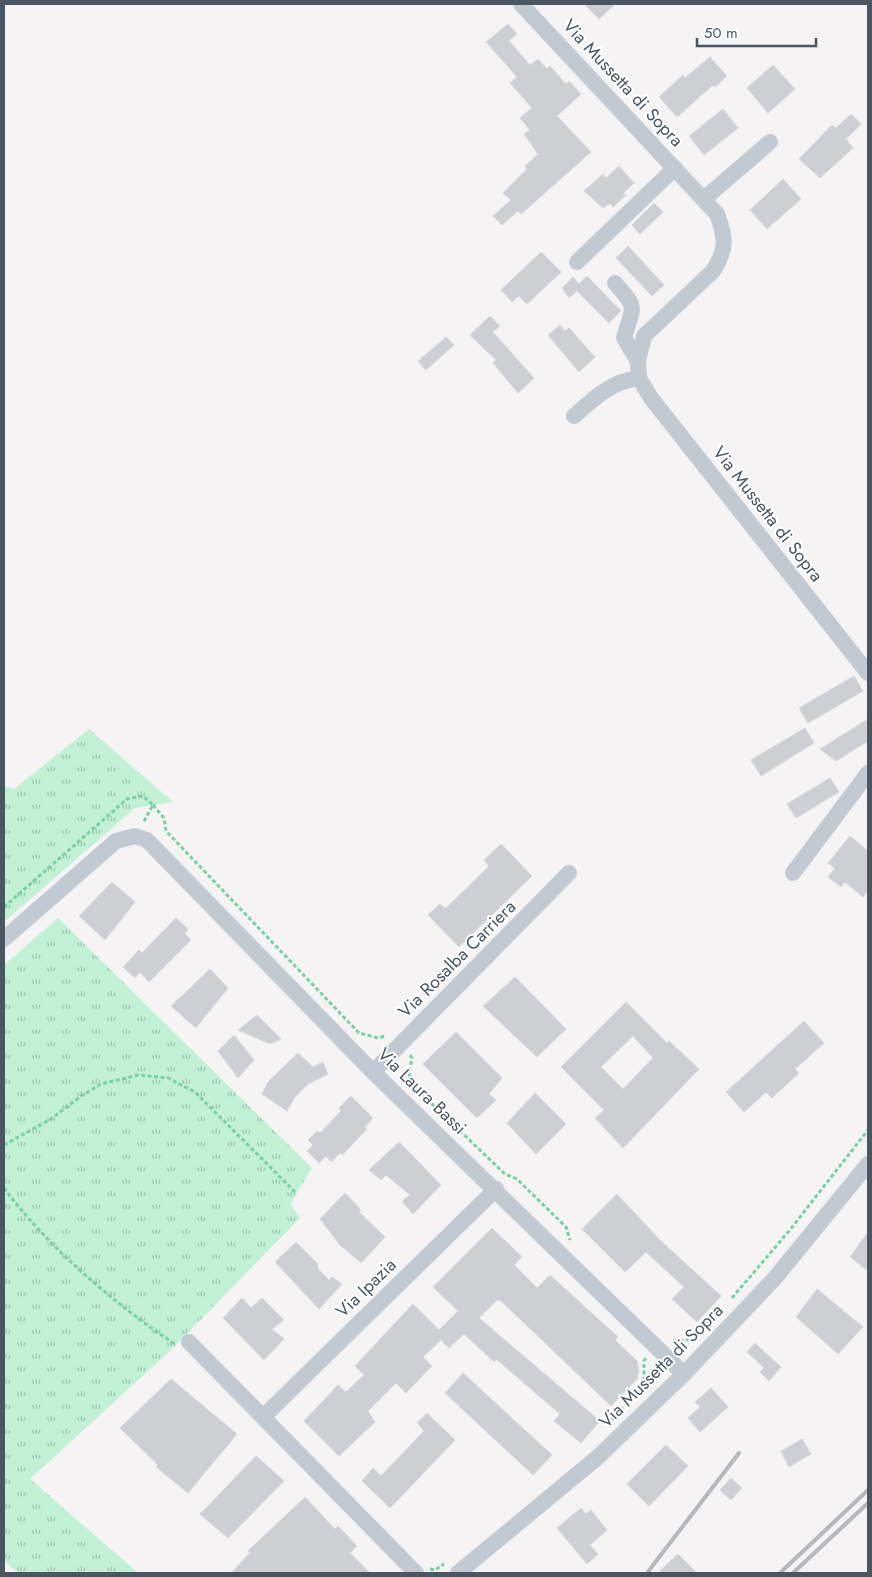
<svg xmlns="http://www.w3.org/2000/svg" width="872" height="1577" font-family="Jost,sans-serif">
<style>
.grass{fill:url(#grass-tufts)}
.building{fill:#cdcfd5;stroke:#d7d9de;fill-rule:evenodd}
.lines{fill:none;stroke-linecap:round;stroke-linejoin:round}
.path{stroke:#7ad0a6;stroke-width:3;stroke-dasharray:4 2.5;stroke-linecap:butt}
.minor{stroke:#c1cad2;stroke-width:16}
.rail{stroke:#b5b8bd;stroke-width:4}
.labels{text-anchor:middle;stroke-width:4;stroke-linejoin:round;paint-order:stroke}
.street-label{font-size:18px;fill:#4a5661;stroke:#fff}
</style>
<defs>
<pattern id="grass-tufts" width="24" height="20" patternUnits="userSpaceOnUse" patternTransform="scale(1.25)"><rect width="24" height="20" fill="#c3f1d5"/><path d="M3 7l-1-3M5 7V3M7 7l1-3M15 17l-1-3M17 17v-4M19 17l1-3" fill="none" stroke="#a0c6b0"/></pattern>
</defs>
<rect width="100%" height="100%" fill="#f5f3f3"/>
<!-- grass -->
<g class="grass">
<polygon points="89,729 173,802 135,808 4,922 4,786 14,789"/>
<path d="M 58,918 L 312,1168 C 305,1181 296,1191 291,1205 L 300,1218 L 172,1349 L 30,1479 L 138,1573 L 18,1573 L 4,1561 L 4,965 Z"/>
</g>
<!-- building -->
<g class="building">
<polygon points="584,4 615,4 599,19"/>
<polygon points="508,24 517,34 509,41 530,65 538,59 547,69 550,66 566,84 569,81 581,94 557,116 591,152 521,214 518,211 502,225 493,216 511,200 503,193 527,169 525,166 538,154 524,134 530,130 520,118 532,108 510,83 517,77 486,42"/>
<polygon points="710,57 727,76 715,87 713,85 677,117 659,97 683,75 685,78"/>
<polygon points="773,65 795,89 768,113 747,88"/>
<polygon points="723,109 738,128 704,155 689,136"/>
<polygon points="851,114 861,124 846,139 853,148 820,178 799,159 832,125 836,128"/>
<polygon points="619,166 634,183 623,193 626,195 613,207 610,203 603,208 584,191 603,174 606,178"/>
<polygon points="783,179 801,199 767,229 750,210"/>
<polygon points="654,203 663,212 640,234 632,225"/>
<polygon points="628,246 664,285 652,296 616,258"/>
<polygon points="541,252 561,272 527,304 519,296 512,302 501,290"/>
<polygon points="587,276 621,311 609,323 577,291 569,298 562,288 573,277 579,284"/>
<polygon points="490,316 500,326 493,332 534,378 518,393 493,363 496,360 470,335"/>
<polygon points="560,325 565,331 569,328 595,357 579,372 548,335"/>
<polygon points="446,337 454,345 426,370 418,361"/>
<polygon points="854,676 863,691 808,723 799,708"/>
<polygon points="868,719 868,741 836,761 820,749"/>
<polygon points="805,728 814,743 761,776 751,760"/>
<polygon points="830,778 839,792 796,818 787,804"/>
<polygon points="850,836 868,851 868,890 863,897 845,882 841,887 828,877 835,868 828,863"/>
<polygon points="501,844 532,876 459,947 428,915 440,904 445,909 476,879 489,866 484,860"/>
<polygon points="112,882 135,902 105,940 79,916"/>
<polygon points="176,918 188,929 185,933 191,940 149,982 140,972 135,978 123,967 139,950 142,953"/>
<polygon points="210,969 228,988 196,1028 171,1006"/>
<polygon points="515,977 566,1029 537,1057 483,1006"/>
<path d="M 626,1002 L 667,1043 L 669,1041 L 699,1069 L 623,1148 L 595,1118 L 604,1110 L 561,1067 ZM 633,1036 L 653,1058 L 623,1089 L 601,1067 Z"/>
<polygon points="257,1015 281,1039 270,1044 238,1030"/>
<polygon points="804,1021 824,1043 795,1069 799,1073 772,1098 766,1092 744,1112 726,1092"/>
<polygon points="456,1032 502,1078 489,1094 496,1100 477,1118 423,1064"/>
<polygon points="234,1035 254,1060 238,1078 218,1051"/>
<polygon points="298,1053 313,1067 323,1062 328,1074 308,1084 295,1097 287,1111 262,1094 268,1082"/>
<polygon points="535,1093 566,1124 536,1154 507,1123"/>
<polygon points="351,1096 373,1118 365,1127 367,1129 342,1155 340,1153 331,1162 326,1156 319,1163 307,1151 313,1145 308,1140 317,1131 320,1133 341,1111 339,1108"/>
<polygon points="399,1142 441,1185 413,1214 402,1201 410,1195 386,1175 381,1180 369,1170"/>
<polygon points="345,1193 361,1210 359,1212 385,1237 361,1263 340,1245 320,1219"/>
<polygon points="617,1194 659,1239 721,1296 697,1322 672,1299 684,1287 646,1252 625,1272 582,1229"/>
<polygon points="492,1228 522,1257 514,1265 537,1288 550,1275 618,1337 615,1340 637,1361 639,1371 637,1379 611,1406 500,1300 497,1300 479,1318 600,1421 581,1443 554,1421 560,1414 496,1359 494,1362 464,1334 449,1348 441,1340 423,1357 432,1366 406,1393 396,1383 368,1411 375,1422 339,1456 304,1421 338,1385 346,1392 364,1375 355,1366 413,1304 439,1330 458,1311 433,1287"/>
<polygon points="868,1232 868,1271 850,1257"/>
<polygon points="296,1242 317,1263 318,1269 329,1280 332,1277 342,1284 319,1309 275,1262"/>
<polygon points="817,1289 863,1327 838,1354 796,1317"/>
<polygon points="242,1298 251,1308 262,1298 284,1320 272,1329 284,1339 264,1360 223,1318"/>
<polygon points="755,1343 781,1367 769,1381 760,1372 764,1368 747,1352"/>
<polygon points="463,1373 552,1455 533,1475 445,1393"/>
<polygon points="171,1379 237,1434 188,1493 156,1467 158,1465 120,1428"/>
<polygon points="711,1388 728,1407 700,1432 688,1418 700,1407 695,1402"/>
<polygon points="427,1413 455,1440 390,1508 362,1481 373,1468 381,1476 424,1431 417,1423"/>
<polygon points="802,1439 811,1454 789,1467 781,1451"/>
<polygon points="666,1445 688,1466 649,1506 627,1484"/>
<polygon points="256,1456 284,1481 228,1538 200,1514"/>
<polygon points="731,1478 742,1488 731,1500 720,1490"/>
<polygon points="305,1497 335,1529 338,1526 357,1546 350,1553 370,1573 231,1573 250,1553 248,1551"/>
<polygon points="581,1508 586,1514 591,1510 607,1530 590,1545 598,1554 587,1564 557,1528"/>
<polygon points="678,1554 697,1573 658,1573"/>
</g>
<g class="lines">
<!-- path -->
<g class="path">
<polyline points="153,805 164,818 166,831 359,1033 378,1038 385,1036"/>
<polyline points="4,907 127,799 143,796 153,805 143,823"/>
<polyline points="410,1055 412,1058 409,1073 411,1084 505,1174 517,1179 523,1185 566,1227 570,1240"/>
<polyline points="4,1145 51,1119 81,1096 101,1084 138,1075 168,1078 195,1092 295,1192"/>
<path d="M 4,1188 C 48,1247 113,1303 175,1344"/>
<polyline points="732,1298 789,1231 868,1130"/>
<path d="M 673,1340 C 692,1344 699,1332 712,1319"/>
<polyline points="612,1420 616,1414 644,1387 644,1361 646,1358"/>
<polyline points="430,1569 435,1570 444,1564"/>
</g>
<!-- minor -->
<g class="minor">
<path d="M 521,4 L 717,214 C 726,238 727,249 713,271 L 644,336 L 638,361 L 639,378 L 651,398 L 868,673"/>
<polyline points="705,198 770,142"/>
<polyline points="577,262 675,168"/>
<path d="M 615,283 C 639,310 633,305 624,338 L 638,361"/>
<path d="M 574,416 C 594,398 612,381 639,378"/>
<polyline points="793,873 868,773"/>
<polyline points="4,939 116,841 135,836 147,840 373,1072 684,1374"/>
<polyline points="373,1072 569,873"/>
<polyline points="189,1342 416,1573"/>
<polyline points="263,1417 496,1189"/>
<polyline points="458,1573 598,1457 684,1374 775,1278 868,1164"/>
</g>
<!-- rail -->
<g class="rail">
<polyline points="647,1573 739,1453"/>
<polyline points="780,1573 868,1490"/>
<polyline points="793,1573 868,1503"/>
</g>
</g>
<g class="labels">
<!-- street labels -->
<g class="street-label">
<text transform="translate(623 83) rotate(47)" y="6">Via Mussetta di Sopra</text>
<text transform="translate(768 514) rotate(52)" y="6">Via Mussetta di Sopra</text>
<text transform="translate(457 959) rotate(-45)" y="6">Via Rosalba Carriera</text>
<text transform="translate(422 1091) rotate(44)" y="6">Via Laura Bassi</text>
<text transform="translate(366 1288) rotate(-44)" y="6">Via Ipazia</text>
<text transform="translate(661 1366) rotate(-45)" y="6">Via Mussetta di Sopra</text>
</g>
</g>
<!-- border -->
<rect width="872" height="1577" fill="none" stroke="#4a5661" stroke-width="10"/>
<!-- scale -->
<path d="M697 38v8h119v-8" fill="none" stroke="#4a5661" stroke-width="2.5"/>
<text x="704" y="38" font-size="15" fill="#4a5661" stroke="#ffffff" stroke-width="4" paint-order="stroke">50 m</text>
</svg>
